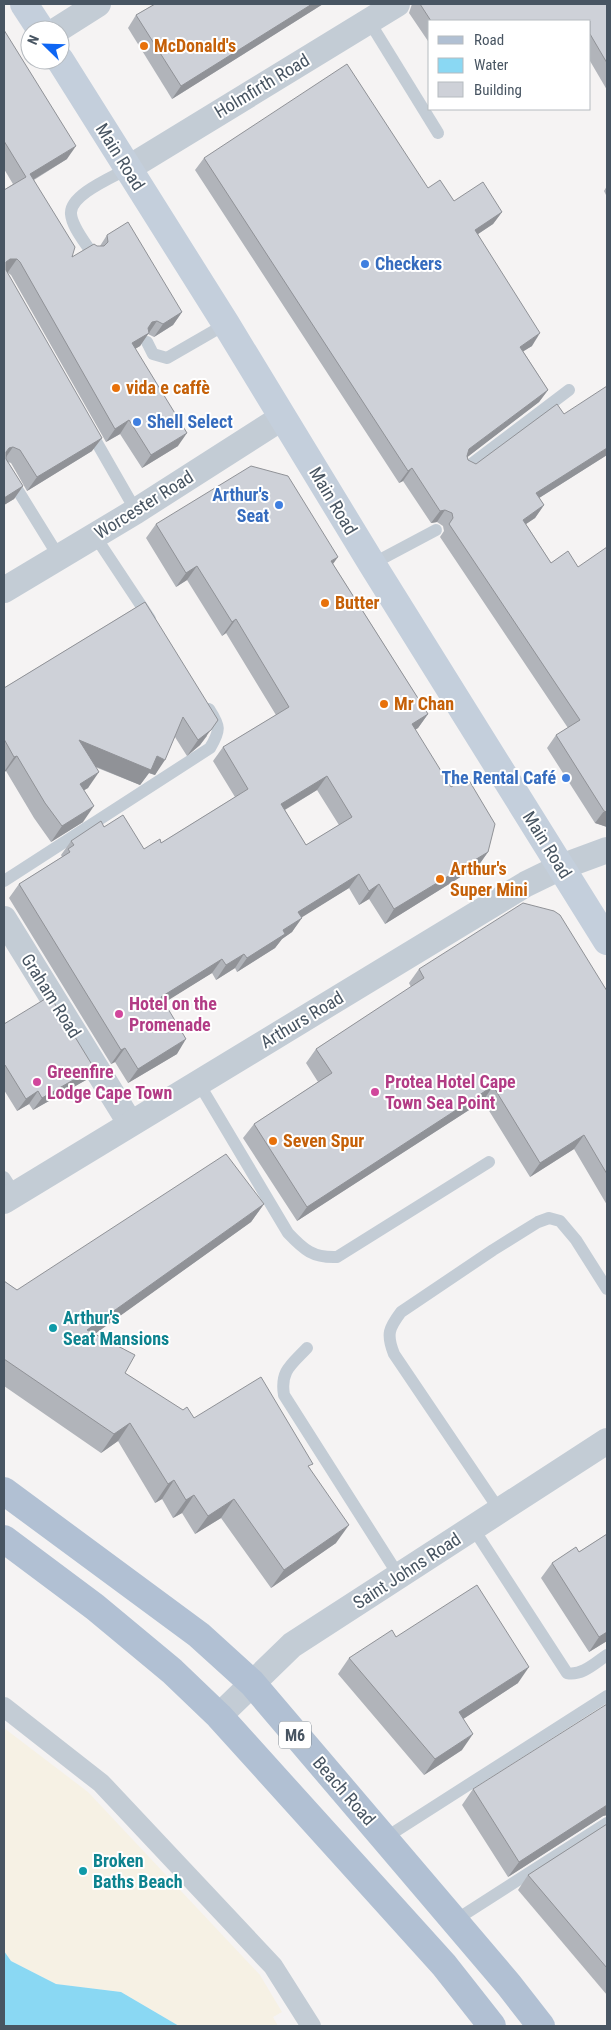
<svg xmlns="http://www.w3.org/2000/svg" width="611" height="2030" font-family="'Roboto Condensed',sans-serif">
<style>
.sand{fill:#f6f1e4}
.water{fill:#8ad8f3}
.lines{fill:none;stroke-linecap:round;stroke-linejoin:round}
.service{stroke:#c3ccd5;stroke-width:12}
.pedestrian{stroke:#c3ccd5;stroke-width:20}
.minor{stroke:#c3ccd5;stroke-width:26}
.secondary{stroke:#c4cfdc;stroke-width:28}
.primary{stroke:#b1c0d3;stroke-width:28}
.wall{fill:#b1b4ba;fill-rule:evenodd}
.shaded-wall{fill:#909297}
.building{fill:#ced1d8;stroke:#909297;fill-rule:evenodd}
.food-dot{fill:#e8710a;stroke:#fff;stroke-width:2}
.shop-dot{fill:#3f7fe0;stroke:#fff;stroke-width:2}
.hotel-dot{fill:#d1479c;stroke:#fff;stroke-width:2}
.culture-dot{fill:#0f9aa8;stroke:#fff;stroke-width:2}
.labels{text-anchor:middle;stroke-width:4;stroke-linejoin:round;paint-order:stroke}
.shield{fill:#fff;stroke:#7f8891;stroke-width:1}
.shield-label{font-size:16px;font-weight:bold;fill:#485562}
.food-label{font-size:18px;font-weight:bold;fill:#c56008;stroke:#fff;text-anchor:start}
.street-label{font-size:18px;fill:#485562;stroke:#fff}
.shop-label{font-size:18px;font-weight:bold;fill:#366cbe;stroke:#fff;text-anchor:start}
.hotel-label{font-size:18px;font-weight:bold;fill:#b23c85;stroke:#fff;text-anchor:start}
.culture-label{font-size:18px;font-weight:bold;fill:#0d838f;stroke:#fff;text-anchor:start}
</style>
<rect width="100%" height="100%" fill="#f5f3f3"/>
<!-- sand -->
<polygon class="sand" points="4,1728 88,1792 260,1975 282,2012 273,2017 278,2026 179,2026 121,1992 56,1984 11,1961 4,1951"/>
<!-- water -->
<polygon class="water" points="4,1951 11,1961 56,1984 121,1992 179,2026 4,2026"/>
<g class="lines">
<!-- service -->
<g class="service">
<polyline points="369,21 438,133"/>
<path d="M 91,252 C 85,242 72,227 71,214 C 69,195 113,177 127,169"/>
<polyline points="147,342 153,354 167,358 226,324"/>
<polyline points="89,429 136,511"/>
<polyline points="4,468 59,557"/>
<polyline points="466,468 569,390"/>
<polyline points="95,536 150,619"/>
<polyline points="372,564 436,530"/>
<path d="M 4,881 L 210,748 C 221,730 220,726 209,709"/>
<path d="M 198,1082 L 288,1233 C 304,1250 313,1258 337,1257 L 489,1162"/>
<polyline points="4,1177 15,1194"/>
<path d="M 307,1348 C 291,1365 280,1371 284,1395 L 399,1576"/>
<path d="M 500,1511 L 394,1354 C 386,1334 389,1328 401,1312 L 493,1250 L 538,1222 L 549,1218 L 560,1221 L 576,1240 L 607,1289"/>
<path d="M 473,1528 L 567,1673 C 582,1676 595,1663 607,1655"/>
<polyline points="385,1838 607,1696"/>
<polyline points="454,1921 607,1823"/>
</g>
<!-- pedestrian -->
<polyline class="pedestrian" points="4,1707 101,1783 273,1966 311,2026"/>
<!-- minor -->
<g class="minor">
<polyline points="57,30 98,4"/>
<polyline points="127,169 397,4"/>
<polyline points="4,590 136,511 283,417"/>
<polyline points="4,919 130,1123"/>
<polyline points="4,1201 526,884 561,867 607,850"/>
<polyline points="219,1716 292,1645 607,1441"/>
</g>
<!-- secondary -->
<g class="secondary">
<polyline points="24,4 41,30"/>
<polyline points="60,60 226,324 372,564 607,941"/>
</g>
<!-- primary -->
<g class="primary">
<polyline points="4,1491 199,1635 252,1683 509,1985 541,2026"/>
<polyline points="4,1539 95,1607 172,1671 219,1716 444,1965 492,2026"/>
</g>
</g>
<!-- wall -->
<g class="wall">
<polygon points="155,4 323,4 172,99 128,28 136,15"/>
<polygon points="412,4 607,4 607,90 590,61 590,21 430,21 430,44 409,13"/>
<polygon points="4,30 67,159 34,180 72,257 97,246 100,246 107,235 182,312 173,325 154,337 148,334 140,346 135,349 178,446 142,468 120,434 106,442 11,275 7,272 92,451 27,491 11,463 8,462 23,486 14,499 4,505 4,190 13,184 4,169"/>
<polygon points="204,158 428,188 454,201 502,212 493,224 478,234 532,346 523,351 548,390 539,402 467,457 468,460 476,464 564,414 607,455 539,498 544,505 535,518 526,524 551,563 607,827 595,823 547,748 556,735 568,728 440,537 444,531 443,526 437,522 431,523 403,481 399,483 195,170"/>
<polygon points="607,186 607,197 604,191"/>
<path d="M 156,524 L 333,564 L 428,714 L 418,728 L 415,730 L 488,852 L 478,866 L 385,924 L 369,899 L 359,905 L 349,888 L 301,917 L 292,932 L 282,939 L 275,948 L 237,972 L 235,968 L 216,980 L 212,973 L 164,1002 L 177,1054 L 128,1083 L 115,1062 L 111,1064 L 9,898 L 19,884 L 62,857 L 61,855 L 71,841 L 104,827 L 144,849 L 161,843 L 235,797 L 213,761 L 223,747 L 276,715 L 226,633 L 222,636 L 187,580 L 176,587 L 146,538 ZM 317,790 L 339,825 L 306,845 L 285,810 Z"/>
<polygon points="145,602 207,736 200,745 187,756 175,737 155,775 149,773 140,785 95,767 88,788 84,790 83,822 51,842 34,818 6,771 4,772 4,688"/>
<polygon points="419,969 607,991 607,1205 574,1149 530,1177 483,1101 297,1221 243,1138 254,1124 318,1082 306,1063 316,1049 411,987 409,983"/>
<polygon points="4,1024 86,1080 33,1110 29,1104 17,1111 4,1090"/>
<polygon points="264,1204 251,1222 94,1334 125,1373 194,1418 310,1468 336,1543 271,1588 221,1518 195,1534 182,1513 173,1518 162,1499 155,1503 118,1441 101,1453 4,1386 4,1281 17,1290"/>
<polygon points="607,1534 607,1641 589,1652 541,1578 552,1563 579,1552"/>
<polygon points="396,1637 518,1683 463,1719 462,1750 424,1775 338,1674 349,1658"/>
<polygon points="473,1789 607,1815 603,1816 508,1877 462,1805"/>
<polygon points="607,1824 607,1995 518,1890 528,1875"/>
</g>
<!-- shaded-wall -->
<g class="shaded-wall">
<polygon points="312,4 323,4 172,99 181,86"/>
<polygon points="76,146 67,159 21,187 30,174"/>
<polygon points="502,212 493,224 466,242 475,230"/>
<polygon points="10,259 17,259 8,272 4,272 6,262"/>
<polygon points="182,312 173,325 154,337 163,324"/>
<polygon points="157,321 140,346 123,356 132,343 143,335 152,322"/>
<polygon points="540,333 532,346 511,359 520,347"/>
<polygon points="548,390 539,402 461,462 469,449"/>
<polygon points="129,420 120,434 106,442 115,429"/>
<polygon points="187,433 178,446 142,468 151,455"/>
<polygon points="102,438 92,451 27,491 37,477"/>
<polygon points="13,447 4,460 4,455 9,448"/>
<polygon points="607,448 607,455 528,505 536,493"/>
<polygon points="412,468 403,481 399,483 408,471"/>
<polygon points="23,486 14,499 4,505 4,498"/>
<polygon points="544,505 535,518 514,532 523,520"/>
<polygon points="445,510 437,522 431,523 440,511"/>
<polygon points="338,557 328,571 331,561"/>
<polygon points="197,566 187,580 176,587 186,573"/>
<polygon points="236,619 226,633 222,636 232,622"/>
<polygon points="428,714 418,728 402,738 412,724"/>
<polygon points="218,720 200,745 187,756 198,740"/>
<polygon points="79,740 157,756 165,760 155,775 149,773 140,785 68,755"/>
<polygon points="17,756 6,771 4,772 14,757"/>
<polygon points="99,772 88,788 69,799 80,784"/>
<polygon points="327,776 317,790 271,818 281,804"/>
<polygon points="94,806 83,822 51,842 62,826"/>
<polygon points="604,811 607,812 607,827 595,823"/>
<polygon points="488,852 478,866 385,924 394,909"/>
<polygon points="359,874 349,888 288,926 298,912"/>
<polygon points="379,884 369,899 359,905 369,891"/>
<polygon points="302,918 292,932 282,939 275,948 237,972 247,958 283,930"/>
<polygon points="244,954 235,968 216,980 226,965"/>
<polygon points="222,959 212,973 151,1011 161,997"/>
<polygon points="186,1039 177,1054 128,1083 138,1069"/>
<polygon points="125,1048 115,1062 111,1064 121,1050"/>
<polygon points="94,1068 86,1080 33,1110 42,1098"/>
<polygon points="493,1086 483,1101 297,1221 307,1207"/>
<polygon points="38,1091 29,1104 17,1111 26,1099"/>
<polygon points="584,1135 574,1149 530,1177 540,1163"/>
<polygon points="264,1204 251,1222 74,1349 87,1330"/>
<polygon points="130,1423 118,1441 101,1453 114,1434"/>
<polygon points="174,1480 162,1499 155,1503 168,1484"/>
<polygon points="194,1495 182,1513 173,1518 186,1500"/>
<polygon points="234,1499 221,1518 195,1534 208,1516"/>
<polygon points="349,1525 336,1543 271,1588 284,1570"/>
<polygon points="607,1632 607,1641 589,1652 599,1637"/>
<polygon points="529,1667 518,1683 448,1729 459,1712"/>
<polygon points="473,1734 462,1750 424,1775 435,1759"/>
<polygon points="607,1805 607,1815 603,1816 508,1877 519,1862"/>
</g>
<!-- building -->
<g class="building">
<polygon points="155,4 312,4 181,86 136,15"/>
<polygon points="420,4 607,4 607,63 590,34 590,21 431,21"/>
<polygon points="4,30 76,146 30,174 75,247 72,257 94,244 97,246 104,246 108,242 107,235 128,222 182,312 163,324 157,321 152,322 148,328 149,333 132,343 187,433 151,455 129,420 115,429 20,262 17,259 10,259 6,262 6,270 102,438 37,477 20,450 13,447 9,448 6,452 6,459 23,486 4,498 4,190 26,177 4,141"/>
<polygon points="347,64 428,188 440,180 454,201 483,182 502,212 475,230 540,333 520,347 548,390 469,449 467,456 468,460 476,464 557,404 564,414 607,386 607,448 536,493 544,505 523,520 551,563 568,551 578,567 607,547 607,812 604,811 556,735 580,720 449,524 453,518 452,513 445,510 440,511 412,468 408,471 204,158"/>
<path d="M 251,466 L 288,476 L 338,557 L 331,561 L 428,714 L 412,724 L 451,787 L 467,777 L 495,824 L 488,852 L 394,909 L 379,884 L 369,891 L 359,874 L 298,912 L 302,918 L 283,930 L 285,934 L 247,958 L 244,954 L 226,965 L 222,959 L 161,997 L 186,1039 L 138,1069 L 125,1048 L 121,1050 L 19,884 L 70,852 L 68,849 L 74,845 L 71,841 L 101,821 L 104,827 L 123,815 L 144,849 L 160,839 L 161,843 L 248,789 L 223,747 L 289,707 L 236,619 L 232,622 L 197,566 L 186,573 L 156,524 ZM 327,776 L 352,817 L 306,845 L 281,804 Z"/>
<polygon points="145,602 218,720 211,730 198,740 183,717 165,760 157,756 151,770 79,740 99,772 80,784 94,806 62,826 45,803 17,756 14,757 4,739 4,688"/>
<polygon points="523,903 554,911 560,915 607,991 607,1174 584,1135 540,1163 493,1086 307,1207 254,1124 332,1073 316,1049 424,978 419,969"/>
<polygon points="50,996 94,1068 42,1098 38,1091 26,1099 5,1065 4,1066 4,1024"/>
<polygon points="226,1154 264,1204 87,1330 135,1355 125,1373 183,1410 187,1407 194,1418 261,1377 313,1464 308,1466 349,1525 284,1570 234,1499 208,1516 194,1495 186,1500 174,1480 168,1484 130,1423 114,1434 4,1359 4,1281 17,1290"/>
<polygon points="607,1534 607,1632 599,1637 552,1563 576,1547 579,1552"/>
<polygon points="477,1585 529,1667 459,1712 473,1734 435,1759 349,1658 392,1630 396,1637"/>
<polygon points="607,1704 607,1805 519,1862 473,1789"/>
<polygon points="607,1824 607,1968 528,1875"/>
</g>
<!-- markers -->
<g class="food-dot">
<circle cx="144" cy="46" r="5"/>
<circle cx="116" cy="388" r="5"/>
<circle cx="325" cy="603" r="5"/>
<circle cx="384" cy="704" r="5"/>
<circle cx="440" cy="879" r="5"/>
<circle cx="273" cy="1141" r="5"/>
</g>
<g class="shop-dot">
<circle cx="365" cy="264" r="5"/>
<circle cx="137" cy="422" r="5"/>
<circle cx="279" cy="505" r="5"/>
<circle cx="566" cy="778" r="5"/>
</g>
<g class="hotel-dot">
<circle cx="119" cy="1014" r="5"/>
<circle cx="37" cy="1082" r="5"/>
<circle cx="375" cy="1092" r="5"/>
</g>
<g class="culture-dot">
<circle cx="53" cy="1328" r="5"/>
<circle cx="83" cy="1871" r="5"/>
</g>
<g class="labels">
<!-- shield labels -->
<rect class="shield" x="279" y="1721.5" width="32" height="27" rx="4"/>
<g class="shield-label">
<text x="295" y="1741">M6</text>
</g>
<!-- food labels -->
<g class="food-label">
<text x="154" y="52">McDonald's</text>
<text x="126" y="394">vida e caffè</text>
<text x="335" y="609">Butter</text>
<text x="394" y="710">Mr Chan</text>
<text x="450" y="875">Arthur's<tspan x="450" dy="21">Super Mini</tspan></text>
<text x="283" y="1147">Seven Spur</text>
</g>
<!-- street labels -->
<g class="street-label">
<text transform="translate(262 86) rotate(-31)" y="6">Holmfirth Road</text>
<text transform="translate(120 157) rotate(58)" y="6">Main Road</text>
<text transform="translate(333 501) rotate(59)" y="6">Main Road</text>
<text transform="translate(144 505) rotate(-32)" y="6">Worcester Road</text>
<text transform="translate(547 845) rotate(58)" y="6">Main Road</text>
<text transform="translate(51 996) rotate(58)" y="6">Graham Road</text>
<text transform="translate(302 1020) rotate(-31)" y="6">Arthurs Road</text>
<text transform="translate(407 1571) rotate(-33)" y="6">Saint Johns Road</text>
<text transform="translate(344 1791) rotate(49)" y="6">Beach Road</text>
</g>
<!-- shop labels -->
<g class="shop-label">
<text x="375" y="270">Checkers</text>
<text x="147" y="428">Shell Select</text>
<text x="269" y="501" text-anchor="end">Arthur's<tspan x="269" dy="21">Seat</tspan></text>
<text x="556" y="784" text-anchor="end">The Rental Café</text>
</g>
<!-- hotel labels -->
<g class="hotel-label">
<text x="129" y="1010">Hotel on the<tspan x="129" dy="21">Promenade</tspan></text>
<text x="47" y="1078">Greenfire<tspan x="47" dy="21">Lodge Cape Town</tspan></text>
<text x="385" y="1088">Protea Hotel Cape<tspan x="385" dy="21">Town Sea Point</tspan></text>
</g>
<!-- culture labels -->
<g class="culture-label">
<text x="63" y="1324">Arthur's<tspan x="63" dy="21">Seat Mansions</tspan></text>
<text x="93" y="1867">Broken<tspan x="93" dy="21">Baths Beach</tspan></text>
</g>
</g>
<!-- border -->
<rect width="611" height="2030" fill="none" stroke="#485562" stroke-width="10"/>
<!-- legend -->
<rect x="428" y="20" width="162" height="90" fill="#ffffff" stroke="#b6bbc0"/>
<rect x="438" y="36" width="25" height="8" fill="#b1c0d3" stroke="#b6bbc0"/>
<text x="474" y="45" font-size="15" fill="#485562">Road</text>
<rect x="438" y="58" width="25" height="15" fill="#8ad8f3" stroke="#b6bbc0"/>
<text x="474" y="70" font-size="15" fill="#485562">Water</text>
<rect x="438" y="82" width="25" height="15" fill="#ced1d8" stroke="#b6bbc0"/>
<text x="474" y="95" font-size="15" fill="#485562">Building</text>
<!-- north arrow -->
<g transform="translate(45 45) rotate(293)"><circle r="24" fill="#ffffff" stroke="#b6bbc0"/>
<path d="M0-4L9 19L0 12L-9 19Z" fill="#0e66f4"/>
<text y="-8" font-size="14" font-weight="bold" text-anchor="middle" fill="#485562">N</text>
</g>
</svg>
